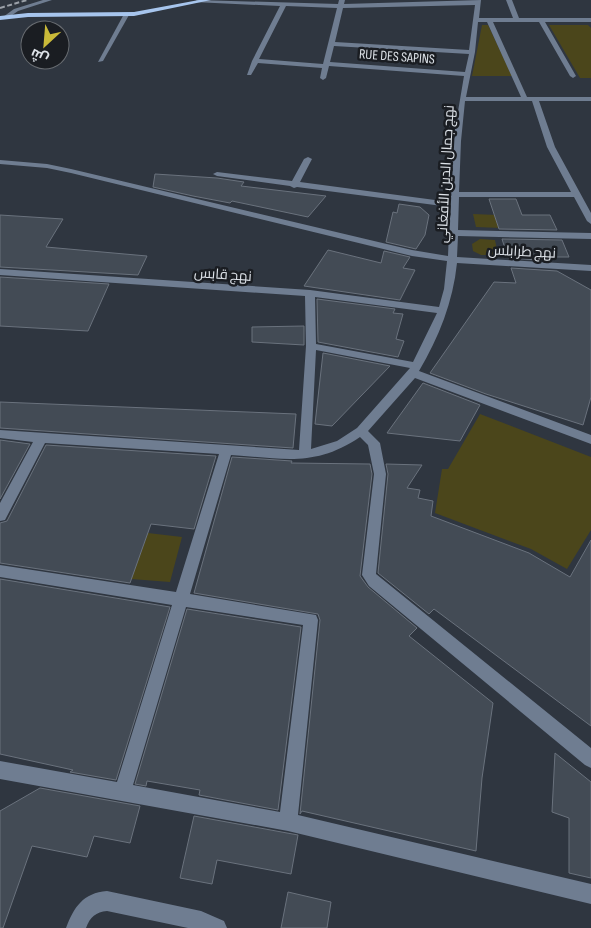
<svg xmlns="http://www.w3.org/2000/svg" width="591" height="928" font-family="'Sofia Sans Condensed',Cairo,sans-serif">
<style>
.green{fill:#4b461b}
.building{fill:#434b55;stroke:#6a727d}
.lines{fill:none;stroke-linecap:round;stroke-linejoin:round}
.minor{fill:#6f7d91;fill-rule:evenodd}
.major{fill:#a7c5ed;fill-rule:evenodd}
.rail{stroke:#9ba1a9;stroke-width:2;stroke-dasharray:5 2.5;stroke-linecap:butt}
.labels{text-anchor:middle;stroke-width:5;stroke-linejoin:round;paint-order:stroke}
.far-street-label{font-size:14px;fill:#dde2e8;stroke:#1a1d22}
</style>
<rect width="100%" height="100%" fill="#2f3640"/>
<!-- green -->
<g class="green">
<polygon points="482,25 488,25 512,76 472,76"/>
<polygon points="549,25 588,25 591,28 591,78 580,78"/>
<polygon points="473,214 497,215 502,228 476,227"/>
<polygon points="480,239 495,240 498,255 481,255 473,251 472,244"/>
<polygon points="480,414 591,457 591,530 567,569 531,549 435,513 442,469 448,469"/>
<polygon points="148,533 182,537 170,582 131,579"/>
</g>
<!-- building -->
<g class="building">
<polygon points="155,174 217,178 244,182 241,186 326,196 308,217 232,201 230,203 193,196 153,187"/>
<polygon points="489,199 516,199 522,215 550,215 557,230 499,229"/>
<polygon points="399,204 420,207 429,215 425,235 416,249 386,242 393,212 397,213"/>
<polygon points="0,215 63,219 46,247 147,256 138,275 0,267"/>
<polygon points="502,239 562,240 569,257 532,257 538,260 508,258"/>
<polygon points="328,250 381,263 384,251 410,257 403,268 415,270 400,300 304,286"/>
<polygon points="511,268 557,271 591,290 591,397 583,425 486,394 430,373 494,282 516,283"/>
<polygon points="0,277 109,284 88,331 0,326"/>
<polygon points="317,299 395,309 393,313 403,314 396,339 404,341 398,357 318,342"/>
<polygon points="304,326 304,345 252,342 252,327"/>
<polygon points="323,353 390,366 332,426 315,424"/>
<polygon points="423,383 480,405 460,441 387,433"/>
<polygon points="0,402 296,414 293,448 0,428"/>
<polygon points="0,440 30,444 0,499"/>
<polygon points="46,445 216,456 194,529 151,524 130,583 0,563 0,523 7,521"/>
<polygon points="232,457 292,461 291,463 370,464 372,474 360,576 368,587 417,628 409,636 493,703 482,778 476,851 302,811 300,814 320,620 318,614 194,593"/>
<polygon points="386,464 422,465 407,488 420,490 418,498 433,501 431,516 529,553 570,577 591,540 591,726 434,609 429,614 378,573 388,474"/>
<polygon points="0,579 170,607 116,780 70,772 73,770 0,754"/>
<polygon points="187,609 301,627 278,810 199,795 200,790 147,781 146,786 135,784"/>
<polygon points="555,753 591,782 591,878 569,873 569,818 552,812"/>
<polygon points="40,788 140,806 130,843 94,836 87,857 32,846 3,928 0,928 0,811"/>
<polygon points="194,816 298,835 291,874 217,860 212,884 180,878"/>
<polygon points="288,892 331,902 327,928 281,928"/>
</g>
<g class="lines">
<!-- minor -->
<g class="minor">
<polygon points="43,0 52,0 18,11 8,18 3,17 14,9"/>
<path d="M 339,0 L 345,0 L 344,4 L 481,0 L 479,18 L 513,18 L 506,0 L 512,0 L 519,18 L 591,18 L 591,22 L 545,22 L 576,76 L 573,78 L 570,76 L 539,22 L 493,22 L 527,97 L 591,97 L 591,101 L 539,101 L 555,147 L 591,213 L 591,224 L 587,221 L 574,197 L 459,197 L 458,230 L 591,233 L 591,239 L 458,236 L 457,257 L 591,265 L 591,271 L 457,263 C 453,302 439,337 419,371 L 591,435 L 591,444 L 415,378 L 368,431 L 380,443 L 386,474 L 376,574 L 591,748 L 591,768 L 585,765 L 369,586 L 362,575 L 374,474 L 368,445 L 360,437 C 314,468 283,458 231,455 L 190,594 L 316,615 L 318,620 L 298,815 L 591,884 L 591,904 L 288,831 L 0,779 L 0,761 L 117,782 L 172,605 L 0,577 L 0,565 L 176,592 L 219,454 L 45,443 L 5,520 L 0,521 L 0,503 L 33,442 L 0,438 L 0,430 L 299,450 L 306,346 L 305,296 L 0,275 L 0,269 L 310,290 L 439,307 L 444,289 L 447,261 L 412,256 L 71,173 L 47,168 L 0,164 L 0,160 L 47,164 L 71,169 L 412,250 L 448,256 L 450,207 L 297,187 L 294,188 L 290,186 L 217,176 L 213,174 L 217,172 L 292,181 L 304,159 L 308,157 L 312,159 L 300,182 L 450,202 L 453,141 L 464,76 L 329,66 L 326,78 L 323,80 L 320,78 L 322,68 L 258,63 L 251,75 L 247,75 L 252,61 L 280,6 L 194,2 L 197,0 L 338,4 ZM 475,5 L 469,50 L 335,42 L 343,8 ZM 286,6 L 337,8 L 323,64 L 259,59 ZM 478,22 L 487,22 L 521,97 L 466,97 L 475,52 ZM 334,46 L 469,54 L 465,72 L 330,62 ZM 465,101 L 532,101 L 547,147 L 571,192 L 459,192 L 461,141 ZM 315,297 L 437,313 L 413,362 L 316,344 ZM 316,350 L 410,368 L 357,428 L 337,441 L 311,449 ZM 186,607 L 303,625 L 280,812 L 133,785 Z"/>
<polygon points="124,14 129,15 103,61 98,62"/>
<path d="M 107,891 L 201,911 L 224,921 L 227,928 L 188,928 L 107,911 C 96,912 90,917 86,928 L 66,928 C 74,907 83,893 107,891 Z"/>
</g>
<!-- major -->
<polygon class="major" points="199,0 211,0 134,16 28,17 0,20 0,16 28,13 134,12"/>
<!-- rail -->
<polyline class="rail" points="0,8 27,0"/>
</g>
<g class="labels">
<!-- far-street labels -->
<g class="far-street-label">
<text transform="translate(397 56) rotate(4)" y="5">RUE DES SAPINS</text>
<text transform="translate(445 174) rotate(-87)" y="5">نهج جمال الدين الأفغاني</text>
<text transform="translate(522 251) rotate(3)" y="5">نهج طرابلس</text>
<text transform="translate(223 274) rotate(4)" y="5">نهج قابس</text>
</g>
</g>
<!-- north arrow -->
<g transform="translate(45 45) rotate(206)"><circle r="24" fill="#1a1d22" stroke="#686c71"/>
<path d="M0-4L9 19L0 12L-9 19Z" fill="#caba39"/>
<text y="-8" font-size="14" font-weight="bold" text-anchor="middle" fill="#dde2e8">ش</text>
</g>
</svg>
